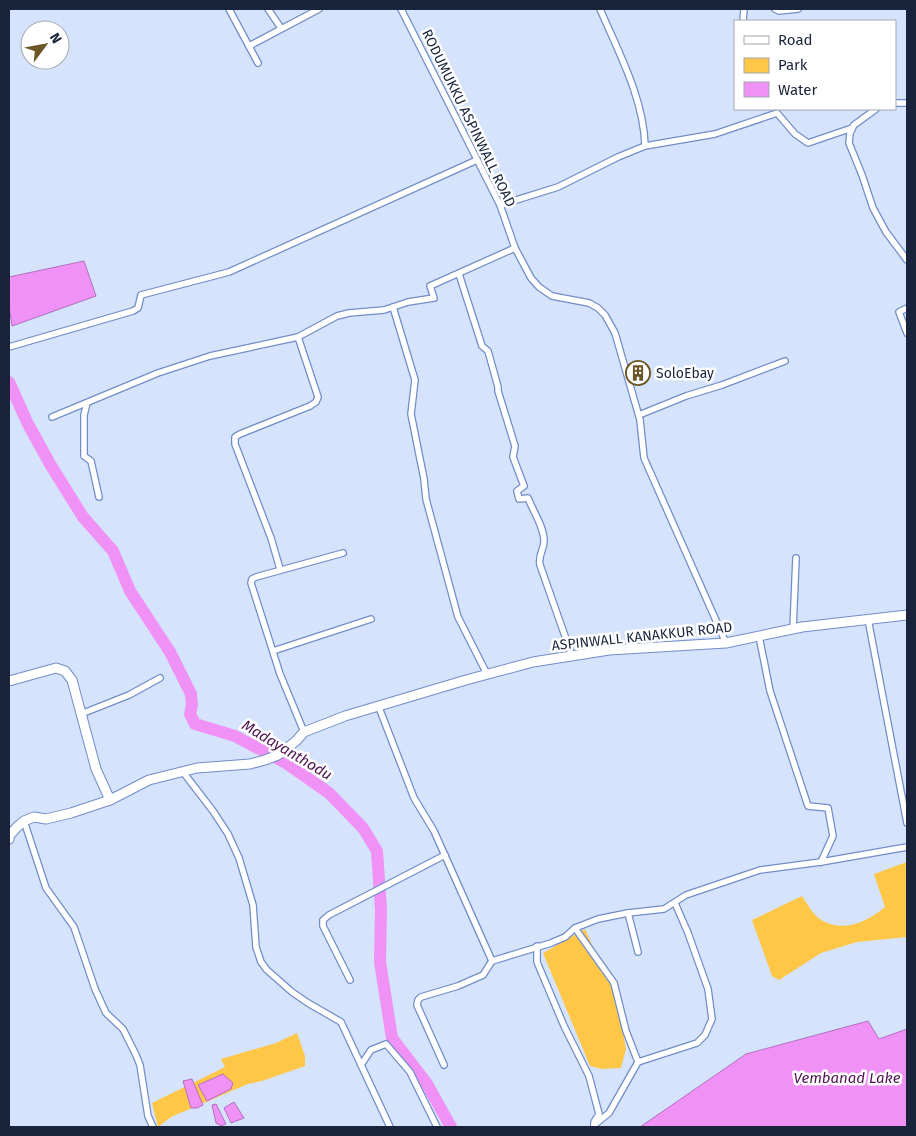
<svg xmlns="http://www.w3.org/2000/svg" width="916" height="1136" font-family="'Fira Sans',sans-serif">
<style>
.green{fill:#fec748}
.water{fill:#f091f6;stroke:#b070be}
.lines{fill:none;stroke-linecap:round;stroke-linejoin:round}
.river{stroke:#f091f6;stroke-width:12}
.street-casing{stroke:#718dc9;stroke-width:8}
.secondary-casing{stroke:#718dc9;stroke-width:11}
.street{stroke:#fff;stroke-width:5.5}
.secondary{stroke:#fff;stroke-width:9}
.labels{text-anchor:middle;stroke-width:5;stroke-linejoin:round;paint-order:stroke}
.street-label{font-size:14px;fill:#19243c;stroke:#fff}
.poi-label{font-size:14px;fill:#19243c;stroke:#fff;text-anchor:start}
.water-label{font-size:15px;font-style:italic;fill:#4e1453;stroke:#fff}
</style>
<rect width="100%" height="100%" fill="#d6e3fd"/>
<!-- green -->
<g class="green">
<path d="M 907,862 L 907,937 L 857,942 L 821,953 L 779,980 L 772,976 L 752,920 L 802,896 C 808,905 815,918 825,922 C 847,932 868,921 885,907 L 874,874 Z"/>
<polygon points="585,929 600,963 616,993 626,1049 621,1068 602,1069 590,1066 543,953"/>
<polygon points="297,1033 305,1056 305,1066 262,1081 248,1084 171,1117 158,1127 152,1103 225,1067 221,1059 276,1043"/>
</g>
<!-- water -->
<g class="water">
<polygon points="84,261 96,296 12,326 9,306 9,277"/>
<polygon points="868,1021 879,1039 907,1029 907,1127 640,1127 746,1054"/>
<polygon points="223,1074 233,1083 231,1089 207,1101 198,1085"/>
<polygon points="192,1079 203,1105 197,1108 191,1108 183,1081"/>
<polygon points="234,1102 244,1118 231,1123 224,1108"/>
<polygon points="216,1104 226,1124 221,1126 216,1123 212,1105"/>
</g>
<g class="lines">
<!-- river -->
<polyline class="river" points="9,382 28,424 50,464 83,517 113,551 130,591 170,652 191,694 192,705 190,714 195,724 235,736 286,763 329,793 363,828 377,851 381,910 380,962 392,1038 427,1084 451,1127"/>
<defs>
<g id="street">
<polyline points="229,9 258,63"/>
<polyline points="268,9 281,28"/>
<polyline points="401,9 500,205 515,248 531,278 539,287 552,296 589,303 598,308 605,315 615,333 640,420 644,458 726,643"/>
<polyline points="775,9 779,11 798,9"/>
<polyline points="743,21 744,9"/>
<polyline points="249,46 319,9"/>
<polyline points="895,103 907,103"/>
<polyline points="876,109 854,125 850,133 849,143 862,175 873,208 886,232 907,260"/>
<polyline points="645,146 715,134 777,113 795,134 808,143 852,128"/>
<path d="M 500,205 L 558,187 L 618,157 L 645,146 C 644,99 618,51 600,9"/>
<path d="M 459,274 L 482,346 L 488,351 L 498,387 L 498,391 L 515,446 L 513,457 L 524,486 L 517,491 L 519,499 L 528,498 C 533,511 544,527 544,541 C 544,550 538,554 540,565 L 572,656"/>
<polyline points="393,307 408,302 434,298 430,286 515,248"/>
<polyline points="907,308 899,312 907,333"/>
<polyline points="9,347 133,311 138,308 141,295 229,272 477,160"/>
<polyline points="87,403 84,415 84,456 91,461 99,497"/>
<polyline points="639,415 686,396 722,385 785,361"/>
<polyline points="52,417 158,373 210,356 298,337 337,316 349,313 384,310 393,307 415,380 411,414 424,479 426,499 458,617 487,674"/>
<polyline points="280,569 271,538 235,444 235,437 240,434 310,406 316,402 318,397 298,337"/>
<polyline points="868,619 907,823"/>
<polyline points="793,629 796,558"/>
<polyline points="759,636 770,691 808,806 828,808 833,836 821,862"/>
<polyline points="273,651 371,619"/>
<polyline points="378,705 414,798 434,831 492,961 551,943 565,937 575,928 598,919 628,913 664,909 686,895 760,870 821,862 907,847"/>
<polyline points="81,714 129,695 160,678"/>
<polyline points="304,732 280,674 251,583 252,579 256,577 343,553"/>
<polyline points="183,772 213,811 228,834 239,858 253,905 256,947 261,962 267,970 292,992 308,1003 341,1022 390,1127"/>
<polyline points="24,821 46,888 74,927 95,989 106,1013 123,1029 136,1055 140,1065 148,1116 153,1127"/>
<polyline points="628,913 638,952"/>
<polyline points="575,928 614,983 626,1031 638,1062"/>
<polyline points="537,946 537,962 564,1026 589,1076 599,1114 594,1122 594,1125"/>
<polyline points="350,980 323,926 323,920 329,915 445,855"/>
<polyline points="361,1065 371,1050 386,1044 410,1072 437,1127"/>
<polyline points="444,1065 417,1005 418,1000 421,997 458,986 483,975 492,961"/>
<polyline points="594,1125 609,1113 638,1062 697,1043 705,1035 712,1019 708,989 688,933 675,903"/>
</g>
<g id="secondary">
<polyline points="9,681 56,668 65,671 72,680 96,769 110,800"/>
<polyline points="9,839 9,836 17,827 24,821 34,817 46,819 71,813 110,800 149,780 197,768 250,764 265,760 278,755 296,741 304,732 345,716 466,680 533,662 609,650 726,643 802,627 907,615"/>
</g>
</defs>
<!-- street casing -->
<use href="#street" class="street-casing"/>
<!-- secondary casing -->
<use href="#secondary" class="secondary-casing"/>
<!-- street -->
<use href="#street" class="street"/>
<!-- secondary -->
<use href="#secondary" class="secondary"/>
</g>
<!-- icons -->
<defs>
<symbol id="building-ring" viewBox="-11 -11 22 22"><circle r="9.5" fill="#fff" stroke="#6c5625" stroke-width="1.5"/><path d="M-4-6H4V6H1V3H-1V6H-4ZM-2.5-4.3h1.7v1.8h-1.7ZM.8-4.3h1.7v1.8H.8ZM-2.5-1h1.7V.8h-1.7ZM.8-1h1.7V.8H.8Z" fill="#6c5625"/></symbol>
</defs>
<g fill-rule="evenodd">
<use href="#building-ring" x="624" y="359" width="28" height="28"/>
</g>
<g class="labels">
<!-- street labels -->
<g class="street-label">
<text transform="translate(469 118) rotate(64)" y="5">RODUMUKKU ASPINWALL ROAD</text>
<text transform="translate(642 636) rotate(-6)" y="5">ASPINWALL KANAKKUR ROAD</text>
</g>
<!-- poi labels -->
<g class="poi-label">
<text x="656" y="378">SoloEbay</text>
</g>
<!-- water labels -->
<g class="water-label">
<text transform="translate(287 750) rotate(31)" y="5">Madayanthodu</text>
<text x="847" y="1083">Vembanad Lake</text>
</g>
</g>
<!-- border -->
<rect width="916" height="1136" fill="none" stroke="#19243c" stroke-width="20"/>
<!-- legend -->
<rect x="734" y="20" width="162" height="90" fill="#ffffff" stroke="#a3a7b1"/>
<rect x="744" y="36" width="25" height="8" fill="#ffffff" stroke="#a3a7b1"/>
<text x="778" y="45" font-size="15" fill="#19243c">Road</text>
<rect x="744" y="58" width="25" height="15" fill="#fec748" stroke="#a3a7b1"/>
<text x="778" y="70" font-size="15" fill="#19243c">Park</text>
<rect x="744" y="82" width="25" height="15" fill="#f091f6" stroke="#a3a7b1"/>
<text x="778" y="95" font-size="15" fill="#19243c">Water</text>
<!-- north arrow -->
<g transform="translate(45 45) rotate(58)"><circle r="24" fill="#ffffff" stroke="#a3a7b1"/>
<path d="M0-4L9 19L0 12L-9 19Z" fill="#6c5625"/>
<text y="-8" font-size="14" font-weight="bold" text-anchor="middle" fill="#19243c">N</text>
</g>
</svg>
